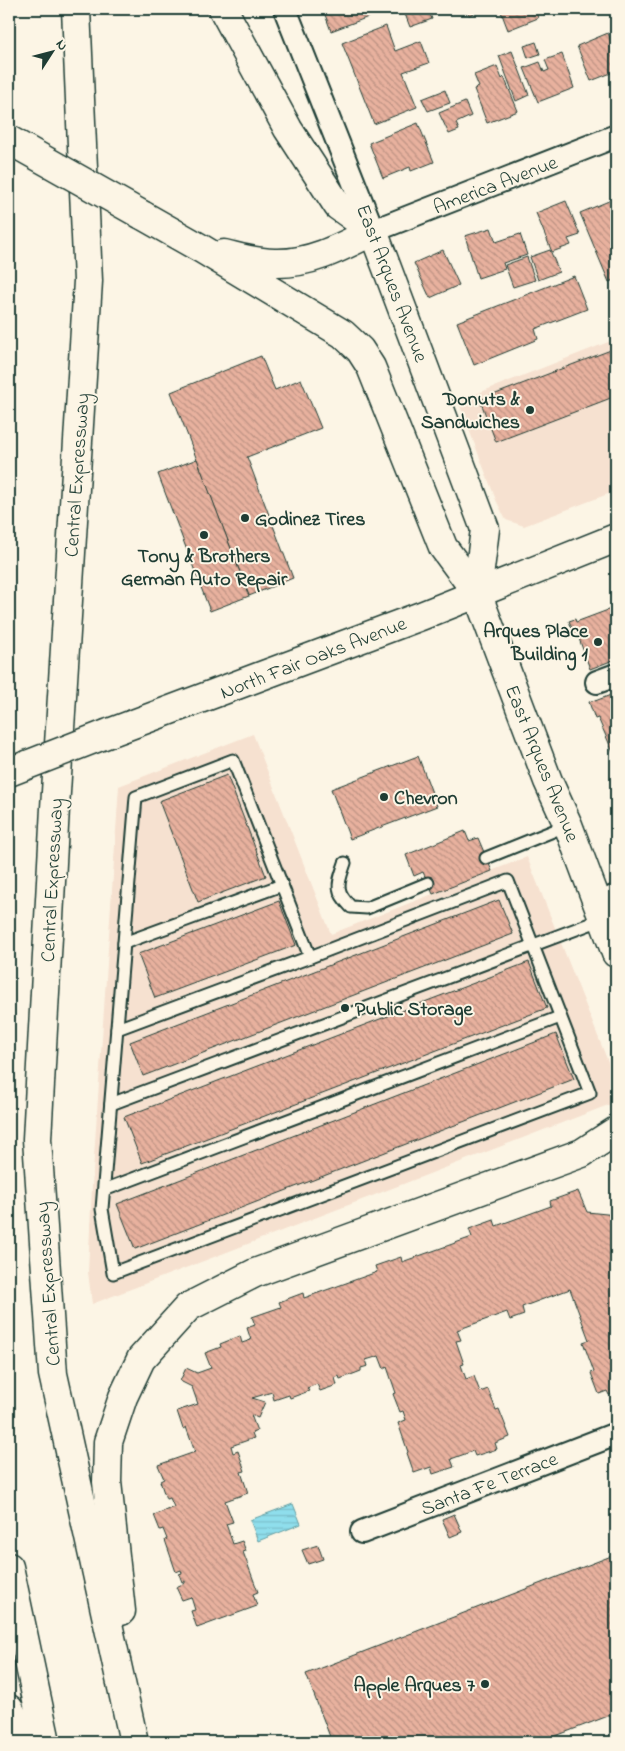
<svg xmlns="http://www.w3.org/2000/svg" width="625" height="1751" font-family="'Indie Flower',sans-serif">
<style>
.built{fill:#f6e1d0}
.water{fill:url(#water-rules);stroke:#629ea2}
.building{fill:url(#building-back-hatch);stroke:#1f3d34}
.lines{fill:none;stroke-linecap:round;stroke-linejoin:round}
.service-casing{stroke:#1f3d34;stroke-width:15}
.minor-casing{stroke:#1f3d34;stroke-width:26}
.secondary-casing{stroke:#1f3d34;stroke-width:31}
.primary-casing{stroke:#1f3d34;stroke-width:31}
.trunk-casing{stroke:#1f3d34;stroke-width:31}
.service{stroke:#fcf5e5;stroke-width:11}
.minor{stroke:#fcf5e5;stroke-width:22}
.secondary{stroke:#fcf5e5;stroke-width:28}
.primary{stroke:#fcf5e5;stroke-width:28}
.trunk{stroke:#fcf5e5;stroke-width:28}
.secondary-bridge-casing{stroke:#1f3d34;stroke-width:31;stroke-linecap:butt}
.trunk-bridge-casing{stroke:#1f3d34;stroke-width:31;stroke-linecap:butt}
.secondary-bridge{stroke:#fcf5e5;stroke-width:28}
.trunk-bridge{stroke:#fcf5e5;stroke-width:28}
.poi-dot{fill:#1f3d34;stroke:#fcf5e5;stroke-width:2}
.labels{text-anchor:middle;stroke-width:4;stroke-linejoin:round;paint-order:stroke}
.street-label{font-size:20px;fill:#1f3d34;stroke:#fcf5e5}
.poi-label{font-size:20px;font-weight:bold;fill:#1f3d34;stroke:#fcf5e5;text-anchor:end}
</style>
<defs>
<pattern id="water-rules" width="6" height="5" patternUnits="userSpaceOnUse" patternTransform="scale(1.25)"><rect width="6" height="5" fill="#8fdeec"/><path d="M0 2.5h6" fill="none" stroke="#7bbfcb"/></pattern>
<pattern id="building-back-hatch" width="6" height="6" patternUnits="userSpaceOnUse" patternTransform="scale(1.25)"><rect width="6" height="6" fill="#e8b19e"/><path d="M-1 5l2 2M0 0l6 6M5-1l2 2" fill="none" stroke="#bb9182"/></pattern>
</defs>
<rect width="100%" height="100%" fill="#fcf5e5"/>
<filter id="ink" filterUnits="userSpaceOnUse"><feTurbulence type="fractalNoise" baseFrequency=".02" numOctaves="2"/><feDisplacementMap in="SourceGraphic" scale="10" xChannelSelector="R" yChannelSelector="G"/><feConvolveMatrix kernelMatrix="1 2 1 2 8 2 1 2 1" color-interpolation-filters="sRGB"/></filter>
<g filter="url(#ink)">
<!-- built -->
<g class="built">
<polygon points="616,339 616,491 524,526 506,520 496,500 458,401"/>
<polygon points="253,734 331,934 527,857 616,1082 616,1102 92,1304 88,1272 92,1187 119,786"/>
</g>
<!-- water -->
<polygon class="water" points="293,1504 301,1524 258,1541 250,1520"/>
<!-- building -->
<g class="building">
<polygon points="327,9 372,9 374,15 331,31 324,12 328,10"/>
<polygon points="420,9 428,9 432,19 410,27 405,14"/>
<polygon points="466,9 485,9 469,15"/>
<polygon points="500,9 535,9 538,18 508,30"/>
<polygon points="386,26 395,51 421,41 429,63 403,72 417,107 374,124 342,43"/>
<polygon points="608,33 616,53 616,71 591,81 577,46"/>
<polygon points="536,42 540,54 528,58 524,46"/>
<polygon points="512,51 529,95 516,101 499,56"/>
<polygon points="562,54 574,88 538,102 524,68 540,62 544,72 549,70 545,60"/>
<polygon points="497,66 502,79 504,77 518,111 487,123 474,89 479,87 474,75"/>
<polygon points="445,90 450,103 428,111 422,99"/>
<polygon points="465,102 471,116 456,123 459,130 449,134 439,113"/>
<polygon points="418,123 434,162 411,171 410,167 383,178 369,143"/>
<polygon points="616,198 616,279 609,282 580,213"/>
<polygon points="566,201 580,235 568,239 571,245 552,252 536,213"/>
<polygon points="491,228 496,242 520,234 527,255 503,263 505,269 478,278 465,236"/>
<polygon points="443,250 459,285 430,298 414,263"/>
<polygon points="550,250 559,272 538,280 530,257"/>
<polygon points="527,257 535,280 513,287 505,265"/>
<polygon points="574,276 587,309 535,329 538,339 474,365 457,322"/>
<polygon points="616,348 616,396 496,442 480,400"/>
<polygon points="261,356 275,390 301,379 321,428 247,457 293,578 249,596 171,392"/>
<polygon points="197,459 249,596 210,611 158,474"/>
<polygon points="616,607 616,659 590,669 577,633 574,634 569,621 575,619 576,622"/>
<polygon points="616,693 616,764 614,760 616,759 598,718 595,719 589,702 595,700 595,701"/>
<polygon points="418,756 437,806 350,839 331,789"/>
<polygon points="227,775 266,876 198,902 159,801"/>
<polygon points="465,831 469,841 478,838 492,871 433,894 423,872 414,876 406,855"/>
<polygon points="499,900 513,934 143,1076 130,1042"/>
<polygon points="279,901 296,945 155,998 138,954"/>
<polygon points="529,962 547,1008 142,1163 124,1117"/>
<polygon points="556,1034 574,1079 135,1249 117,1204"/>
<polygon points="578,1191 587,1212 616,1215 616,1392 609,1395 607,1391 599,1394 591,1373 594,1372 583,1342 589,1340 570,1289 522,1307 524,1315 510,1320 507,1312 457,1330 461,1340 456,1341 464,1364 461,1365 466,1379 474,1376 480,1392 488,1389 496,1410 499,1409 510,1437 495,1443 497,1449 475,1456 473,1451 451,1459 454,1467 433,1474 431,1467 414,1473 407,1453 408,1452 398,1423 406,1420 403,1411 400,1412 393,1394 396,1393 387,1367 384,1369 379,1356 366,1360 368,1366 361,1368 361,1371 340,1379 339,1376 335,1378 337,1385 320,1391 317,1384 307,1388 309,1391 290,1398 289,1395 274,1400 272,1392 252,1398 265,1402 258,1418 251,1415 257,1431 252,1433 254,1438 231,1446 233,1453 238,1451 245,1471 241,1472 248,1493 225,1501 233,1522 226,1524 233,1544 242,1541 246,1551 243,1552 258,1592 253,1594 257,1606 197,1628 191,1611 195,1610 191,1597 182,1600 176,1587 185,1583 185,1581 182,1582 179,1574 182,1573 181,1570 176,1572 165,1540 167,1539 163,1529 160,1530 154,1515 174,1507 170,1498 166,1499 160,1481 164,1479 158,1465 195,1452 186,1427 183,1429 177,1411 198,1404 192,1387 180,1381 186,1368 197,1373 211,1368 205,1353 221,1347 220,1344 240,1336 242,1343 251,1340 247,1328 255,1325 252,1317 281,1307 279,1302 303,1293 304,1298 377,1272 375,1266 401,1257 402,1262 472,1237 469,1229 494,1220 496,1226 551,1206 550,1201"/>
<polygon points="454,1514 462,1532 450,1537 442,1519"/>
<polygon points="318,1545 323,1559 308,1564 302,1550"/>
<polygon points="614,1555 616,1562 616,1713 540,1742 332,1742 306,1674"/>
</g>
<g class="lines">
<defs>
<g id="service">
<polygon points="233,760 310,957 508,881 590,1093 113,1273 102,1209 136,797"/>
<polyline points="486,858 568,825"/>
<path d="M 345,863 C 338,884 334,890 351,907 L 367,908 L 428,883"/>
<polyline points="124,943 282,885"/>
<polyline points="117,1029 310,957"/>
<polyline points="111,1104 603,919"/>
<polyline points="104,1190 560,1017"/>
</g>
<g id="minor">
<polyline points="285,9 373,231 616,136"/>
<polyline points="597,682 616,675"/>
<polyline points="598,904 616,896"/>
<polyline points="362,1532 616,1434"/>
</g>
<polyline id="secondary" points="109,733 421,616 616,538"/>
<polyline id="primary" points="373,231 485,529 477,593 548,781 568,825 616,953"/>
<g id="trunk">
<polyline points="76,9 88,281 55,808 37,1139 53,1374 134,1742"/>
<path d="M 223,9 L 288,129 L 338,206 L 373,231 C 343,246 313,263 278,263 C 260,264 241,258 224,254"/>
<polyline points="142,215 202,249 343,334 360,350 371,367 443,547 477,593"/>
<polyline points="9,1567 46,1742"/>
<polyline points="121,1611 107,1482 108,1442 123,1397 141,1359 188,1307 255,1273 582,1153 616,1131"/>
<polyline points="9,1709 28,1742"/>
</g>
</defs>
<!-- service casing -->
<use href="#service" class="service-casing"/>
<!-- minor casing -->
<use href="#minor" class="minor-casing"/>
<!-- secondary casing -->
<use href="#secondary" class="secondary-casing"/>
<!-- primary casing -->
<use href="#primary" class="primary-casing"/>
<!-- trunk casing -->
<use href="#trunk" class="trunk-casing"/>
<!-- service -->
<use href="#service" class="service"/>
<!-- minor -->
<use href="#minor" class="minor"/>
<!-- secondary -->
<use href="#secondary" class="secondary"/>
<!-- primary -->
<use href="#primary" class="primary"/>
<!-- trunk -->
<use href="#trunk" class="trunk"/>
<defs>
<polyline id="secondary-bridge" points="9,772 109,733"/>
<polyline id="trunk-bridge" points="9,140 142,215"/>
</defs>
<!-- secondary-bridge casing -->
<use href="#secondary-bridge" class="secondary-bridge-casing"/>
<!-- trunk-bridge casing -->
<use href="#trunk-bridge" class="trunk-bridge-casing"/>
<!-- secondary-bridge -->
<use href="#secondary-bridge" class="secondary-bridge"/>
<!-- trunk-bridge -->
<use href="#trunk-bridge" class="trunk-bridge"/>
</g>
</g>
<!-- markers -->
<g class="poi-dot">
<circle cx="530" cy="410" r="5"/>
<circle cx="245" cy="518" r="5"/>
<circle cx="204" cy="535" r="5"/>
<circle cx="598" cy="642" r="5"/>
<circle cx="384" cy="797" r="5"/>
<circle cx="345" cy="1008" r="5"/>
<circle cx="485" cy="1684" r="5"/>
</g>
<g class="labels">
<!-- street labels -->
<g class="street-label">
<text transform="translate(495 184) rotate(-21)" y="7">America Avenue</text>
<text transform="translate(393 283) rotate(69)" y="7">East Arques Avenue</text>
<text transform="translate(76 475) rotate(-86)" y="7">Central Expressway</text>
<text transform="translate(313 657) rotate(-21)" y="7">North Fair Oaks Avenue</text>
<text transform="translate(543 763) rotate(68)" y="7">East Arques Avenue</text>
<text transform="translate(51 880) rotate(-87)" y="7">Central Expressway</text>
<text transform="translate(47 1284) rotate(-94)" y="7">Central Expressway</text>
<text transform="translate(489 1483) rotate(-21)" y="7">Santa Fe Terrace</text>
</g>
<!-- poi labels -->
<g class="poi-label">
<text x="520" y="405">Donuts &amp;<tspan x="520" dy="23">Sandwiches</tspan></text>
<text x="255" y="525" text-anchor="start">Godinez Tires</text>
<text x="204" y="562" text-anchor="middle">Tony &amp; Brothers<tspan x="204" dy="23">German Auto Repair</tspan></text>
<text x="588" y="637">Arques Place<tspan x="588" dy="23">Building 1</tspan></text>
<text x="394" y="804" text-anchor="start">Chevron</text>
<text x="355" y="1015" text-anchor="start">Public Storage</text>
<text x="475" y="1691">Apple Arques 7</text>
</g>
</g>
<!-- margin -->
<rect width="625" height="1751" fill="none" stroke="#fcf5e5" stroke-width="30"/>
<rect x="15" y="15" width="595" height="1721" fill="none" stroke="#1f3d34" stroke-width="2" filter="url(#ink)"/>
<!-- north arrow -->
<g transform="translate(52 52) rotate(54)" stroke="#fcf5e5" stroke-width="4" paint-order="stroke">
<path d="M0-4L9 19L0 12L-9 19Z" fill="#1f3d34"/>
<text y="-8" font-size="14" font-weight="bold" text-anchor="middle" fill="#1f3d34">N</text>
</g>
</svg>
